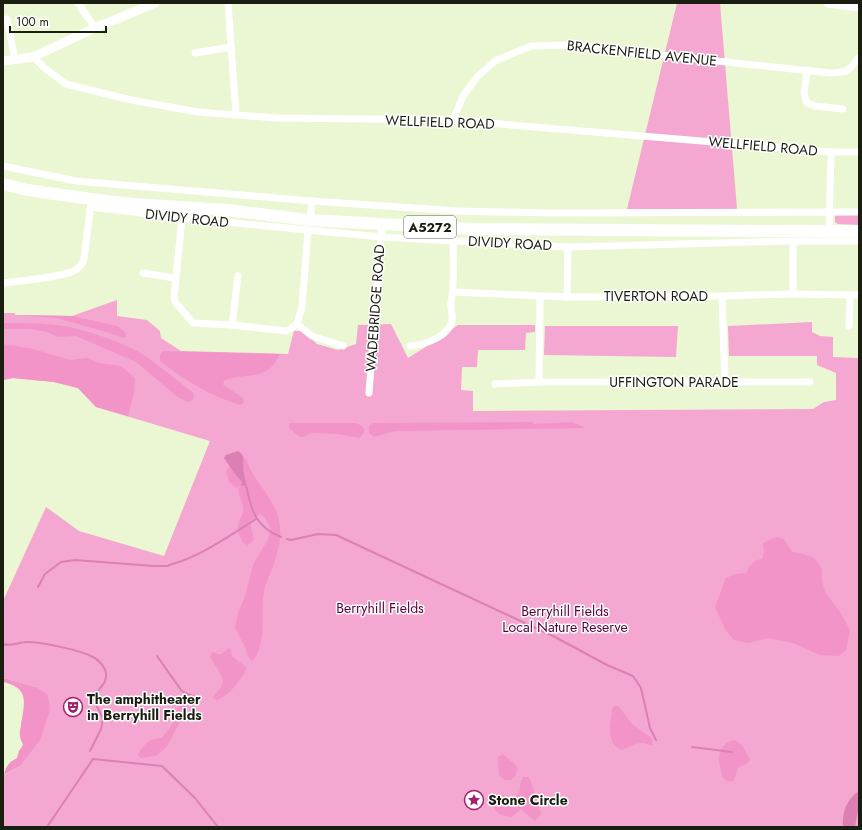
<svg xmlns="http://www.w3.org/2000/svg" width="862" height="830" font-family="Jost,sans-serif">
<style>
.green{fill:#f4a7d0}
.forest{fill:#f294c7}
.water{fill:#dc80b3}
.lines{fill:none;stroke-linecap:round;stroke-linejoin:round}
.stream{stroke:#dc80b3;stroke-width:2}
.minor{stroke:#fff;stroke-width:7}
.tertiary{stroke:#fff;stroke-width:9}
.primary{stroke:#fff;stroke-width:12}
.labels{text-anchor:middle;stroke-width:3;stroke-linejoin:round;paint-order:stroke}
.shield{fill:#fff;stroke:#5f6258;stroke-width:1}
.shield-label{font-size:13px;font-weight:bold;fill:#1a1e11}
.street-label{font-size:14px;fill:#1a1e11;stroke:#fff}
.park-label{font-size:14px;fill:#56013a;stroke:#fff}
.poi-label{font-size:14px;font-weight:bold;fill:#1a1e11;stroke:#fff;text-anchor:start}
</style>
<rect width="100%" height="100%" fill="#ebf7d2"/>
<!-- green -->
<g class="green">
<polygon points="677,3 720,3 737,209 627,209"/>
<polygon points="835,215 859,215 859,225 838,224 835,222"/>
<polygon points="117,300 117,316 147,320 160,331 161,338 181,351 288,354 294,331 303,331 317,344 338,350 356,344 358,325 391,324 408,358 432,343 458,325 535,325 535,332 526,333 525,350 478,350 477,367 462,367 461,390 473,391 473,411 813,409 824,402 836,400 836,373 817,365 817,356 729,356 728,326 812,322 812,332 820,336 833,337 833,357 859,358 859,827 3,827 3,776 20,766 36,687 3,678 3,601 46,507 79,531 164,556 210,441 96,407 78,388 54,382 13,378 3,380 3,313 15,313 15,315 72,316"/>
<polygon points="545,326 678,326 676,357 544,355"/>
</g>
<!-- forest -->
<g class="forest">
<polygon points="15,315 72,316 117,326 125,332 126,336 124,338 103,331 57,318"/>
<path d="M 3,323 C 20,323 38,323 55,325 C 80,327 120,341 142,354 C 159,365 175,379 191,391 L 194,394 L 193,400 L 188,402 L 178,397 L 136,362 L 76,336 L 58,337 L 47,332 L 31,329 L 3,329 Z"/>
<polygon points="3,344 33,349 70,360 87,358 99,363 121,366 135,378 134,393 128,416 96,407 78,388 54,382 13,378 3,380"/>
<path d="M 163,351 L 280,354 C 278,357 276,362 273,365 C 261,380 239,373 224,381 L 223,385 L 242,397 L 244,402 L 240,405 C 210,396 185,380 160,361 L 160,355 Z"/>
<polygon points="532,422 534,424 572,422 586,428 395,431 374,437 369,433 369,426 373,423"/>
<polygon points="289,423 356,423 362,426 365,430 363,434 359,438 338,434 310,433 306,436 300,437 289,428"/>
<path d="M 244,458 L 246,459 C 253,481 274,497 279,521 C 283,540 277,555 270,574 C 268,579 265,585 264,591 C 260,614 268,642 252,662 L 248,656 L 245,647 L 235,628 L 238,613 L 245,596 L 253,565 L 267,541 L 271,529 L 265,518 L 260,514 L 250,521 L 254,540 L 248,545 L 243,543 C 240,537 236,529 239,522 C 241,516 244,514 243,507 C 242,500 236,492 240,486 L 236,488 L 229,482 L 226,471 L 230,466 L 235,474 L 242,482 L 246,481 L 243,469 Z"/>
<path d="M 777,537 L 784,539 L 792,552 L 800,553 L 814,558 L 819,564 L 822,570 L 822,580 L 825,592 L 840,612 L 850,630 L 846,650 L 839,656 L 820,655 L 793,643 L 768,638 L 748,643 L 734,640 L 726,631 L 715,607 L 726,578 L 735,574 L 746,573 C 750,565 753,560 762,559 L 764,552 L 763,543 L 771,539 Z"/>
<path d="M 229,648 L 231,650 L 232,656 L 247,668 C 241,679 229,697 216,700 L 214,699 L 213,697 L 221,687 L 223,682 L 222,678 L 217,668 L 210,657 L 212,652 C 223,656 221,654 229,648 Z"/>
<path d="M 3,678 L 36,687 L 48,695 L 50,710 L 40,740 L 20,766 L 4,775 C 6,766 9,762 17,758 L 19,751 L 23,745 C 22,742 20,739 20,736 C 19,732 21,728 21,724 C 25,701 29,688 3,682 Z"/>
<path d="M 181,704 L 184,704 L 187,709 L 167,746 L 163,750 L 156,756 L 141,758 L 138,755 C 144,744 149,738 162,738 C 168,730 178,719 177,709 Z"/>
<path d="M 614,706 L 618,706 L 633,725 L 652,738 L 653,745 C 649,746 648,744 644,743 C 636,742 628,748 621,750 C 605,741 611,724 612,709 Z"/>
<path d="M 735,740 L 742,745 L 750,760 L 746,764 L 738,768 L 734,781 C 733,781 729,782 728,781 C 723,779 722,775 721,771 C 717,756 718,744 735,740 Z"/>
<path d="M 503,754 C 509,761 514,761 518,769 L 515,776 L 511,780 L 505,780 L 499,775 L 498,757 Z"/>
<path d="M 523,777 L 529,777 L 536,796 L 541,814 L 535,821 L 521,809 L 512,817 C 496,816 496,810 487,799 L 488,795 C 497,793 504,794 511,799 C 525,792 517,787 523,777 Z"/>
</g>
<!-- water -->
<g class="water">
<path d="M 238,451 C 246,455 243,462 243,469 C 244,474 246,480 246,485 L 241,486 L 242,482 L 235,474 L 224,458 L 226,455 Z"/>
<path d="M 859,791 L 859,805 L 855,827 L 843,827 C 842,812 846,800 859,791 Z"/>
</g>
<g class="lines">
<!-- stream -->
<g class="stream">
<path d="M 246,485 C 251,509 255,527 281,537"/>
<polyline points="287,539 291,540 318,534 336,535 555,637 607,665 633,676 641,688 650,728 656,740"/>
<path d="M 169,565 C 200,557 229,536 256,519"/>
<polyline points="38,587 45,574 61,562 75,560 153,566 168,566"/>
<path d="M 3,644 C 11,647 19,642 27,642 C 42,642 80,650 93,657 C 98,659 105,667 106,673 C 108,685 95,690 94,700 L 103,719 L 101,729 L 90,751"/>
<polyline points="157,656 181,690 185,693 201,699"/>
<polyline points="692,747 732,752"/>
<polyline points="93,759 162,766 195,798 218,827"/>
<polyline points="47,827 93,759"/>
</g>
<!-- minor -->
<g class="minor">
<polyline points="78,3 95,28"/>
<polyline points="228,3 236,115"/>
<polyline points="7,19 15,60"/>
<polyline points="195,53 231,47"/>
<polyline points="33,57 46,69 66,84 131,100 198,112 277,118 453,120 831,152 859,152"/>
<polyline points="807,70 804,94 807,103 815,106 843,109"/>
<path d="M 453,120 L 463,96 L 478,76 L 495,61 L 531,46 L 566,45 L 830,73 C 848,73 849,71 859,57"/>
<polyline points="3,166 76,181 312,201 457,211 548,213 859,212"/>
<polyline points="91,207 182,218 381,237 568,247 793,241 859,241"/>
<polyline points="182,218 174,298 176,303 193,323 232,325 287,331 297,324 302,307 308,230"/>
<polyline points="310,220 312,201"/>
<polyline points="829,231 831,152"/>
<polyline points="143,273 175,278"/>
<path d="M 3,283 C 18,281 67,277 77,269 C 81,267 82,263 84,259 L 91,203"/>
<polyline points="454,292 567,297 722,296 793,294 859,295"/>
<polyline points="793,294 793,241"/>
<polyline points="722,296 725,382"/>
<polyline points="567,297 568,247"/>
<polyline points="297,324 312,336 343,346"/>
<polyline points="232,325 238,276"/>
<polyline points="849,326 850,295"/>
<path d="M 410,346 C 424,345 449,337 452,320 C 453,315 450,308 451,302 C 455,282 453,261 453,240"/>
<polyline points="539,382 540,296"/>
<polyline points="495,384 539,382 810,382"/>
<polyline points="369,393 382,224"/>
</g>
<!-- tertiary -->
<g class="tertiary">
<polyline points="828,3 859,7"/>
<polyline points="3,61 33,57 95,28 155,3"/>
</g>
<!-- primary -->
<polyline class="primary" points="3,184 27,190 91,199 133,204 227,210 310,220 472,229 776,231 859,231"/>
</g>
<!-- icons -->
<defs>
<symbol id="theatre-ring" viewBox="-11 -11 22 22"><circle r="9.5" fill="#fff" stroke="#a02173" stroke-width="1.5"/><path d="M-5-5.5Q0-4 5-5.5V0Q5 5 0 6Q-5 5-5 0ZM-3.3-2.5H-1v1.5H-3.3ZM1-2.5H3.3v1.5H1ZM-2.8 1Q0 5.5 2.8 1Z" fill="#a02173"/></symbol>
<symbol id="sight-ring" viewBox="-11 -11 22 22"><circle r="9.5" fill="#fff" stroke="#a02173" stroke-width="1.5"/><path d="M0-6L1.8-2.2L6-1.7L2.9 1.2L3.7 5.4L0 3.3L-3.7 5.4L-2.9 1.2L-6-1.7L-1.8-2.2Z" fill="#a02173"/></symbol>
</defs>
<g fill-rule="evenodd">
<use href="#theatre-ring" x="62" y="696" width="22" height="22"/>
<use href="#sight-ring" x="463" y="789" width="22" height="22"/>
</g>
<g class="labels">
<!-- shield labels -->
<rect class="shield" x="404" y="216" width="52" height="22" rx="3"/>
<g class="shield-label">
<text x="430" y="232">A5272</text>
</g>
<!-- street labels -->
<g class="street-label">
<text transform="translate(642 53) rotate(6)" y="5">BRACKENFIELD AVENUE</text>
<text transform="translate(440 122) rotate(2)" y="5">WELLFIELD ROAD</text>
<text transform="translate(763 146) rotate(5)" y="5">WELLFIELD ROAD</text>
<text transform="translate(187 218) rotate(6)" y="5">DIVIDY ROAD</text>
<text transform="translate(510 243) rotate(3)" y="5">DIVIDY ROAD</text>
<text x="656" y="301">TIVERTON ROAD</text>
<text transform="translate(375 308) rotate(-86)" y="5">WADEBRIDGE ROAD</text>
<text x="674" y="387">UFFINGTON PARADE</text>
</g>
<!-- park labels -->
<g class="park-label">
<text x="380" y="613">Berryhill Fields</text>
<text x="565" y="616">Berryhill Fields<tspan x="565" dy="16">Local Nature Reserve</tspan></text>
</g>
<!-- poi labels -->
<g class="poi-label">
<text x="87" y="704">The amphitheater<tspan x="87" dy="16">in Berryhill Fields</tspan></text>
<text x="488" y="805">Stone Circle</text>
</g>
</g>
<!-- border -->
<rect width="862" height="830" fill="none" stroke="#1a1e11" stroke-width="8"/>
<!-- scale -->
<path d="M10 26v6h96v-6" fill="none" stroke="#1a1e11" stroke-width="2"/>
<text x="16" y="26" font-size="12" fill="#1a1e11" stroke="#ffffff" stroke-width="3" paint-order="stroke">100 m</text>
</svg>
